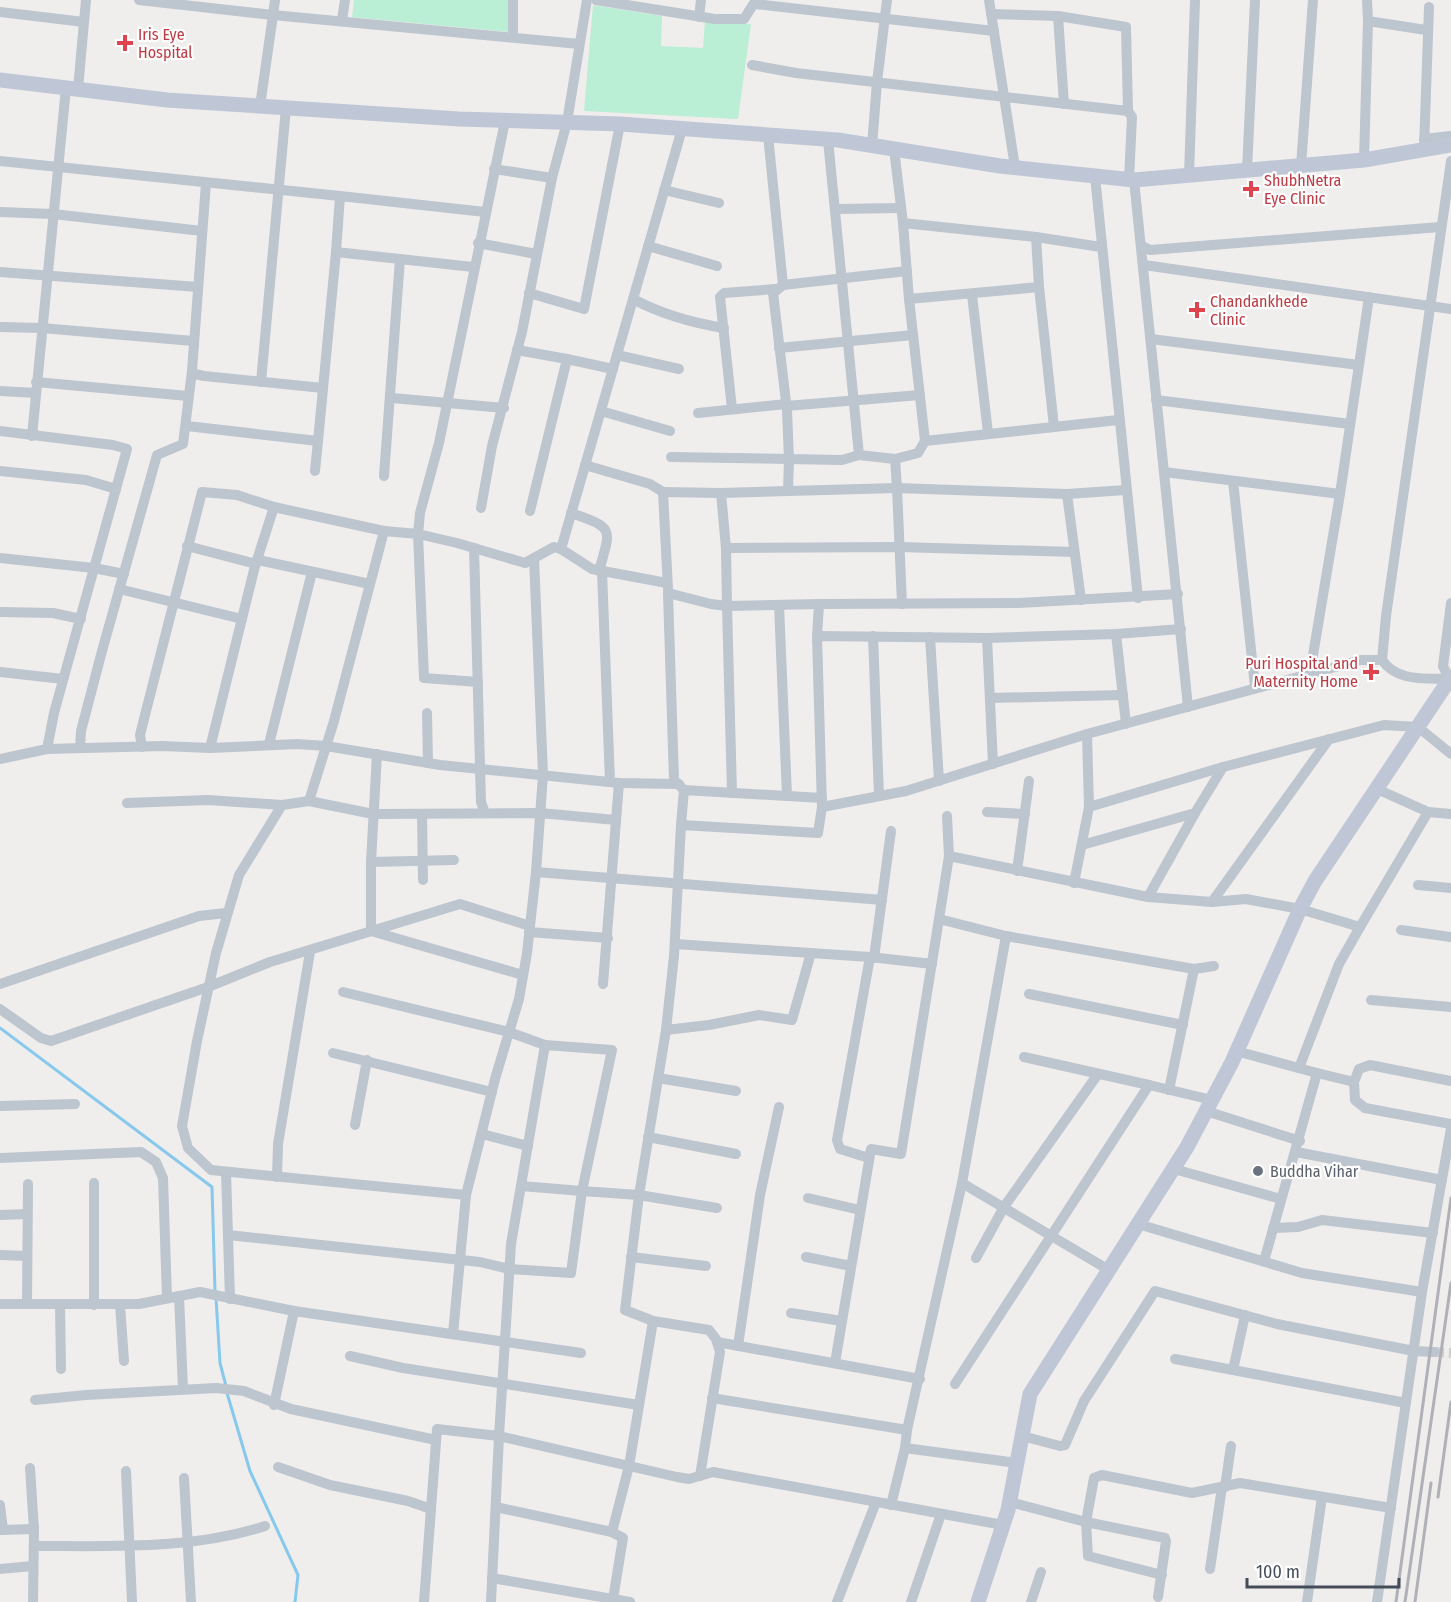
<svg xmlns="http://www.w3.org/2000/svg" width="1451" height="1602" font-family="'Fira Sans Condensed',sans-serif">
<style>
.green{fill:#baeed5}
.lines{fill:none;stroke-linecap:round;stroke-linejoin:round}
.stream{stroke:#86c9ec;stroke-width:3}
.street-tunnel{stroke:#cecdd0;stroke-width:10;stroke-dasharray:10 5;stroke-linecap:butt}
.street{stroke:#bdc5cf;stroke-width:10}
.secondary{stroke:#bfc7d6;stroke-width:15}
.rail{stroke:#afb1b7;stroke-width:3}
.health-dot{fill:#e0444e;stroke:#fff;stroke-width:2}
.worship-dot{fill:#6b7280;stroke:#fff;stroke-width:2}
.labels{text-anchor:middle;stroke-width:4.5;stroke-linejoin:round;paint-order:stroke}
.health-label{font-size:16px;fill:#be3a42;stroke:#fff;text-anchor:start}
.worship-label{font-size:16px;fill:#5b616d;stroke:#fff;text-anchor:start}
</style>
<rect width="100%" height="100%" fill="#f0eded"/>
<!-- green -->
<g class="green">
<polygon points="354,0 509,0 509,32 352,17"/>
<polygon points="593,5 662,16 661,46 703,48 705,21 751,24 738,119 584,111"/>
</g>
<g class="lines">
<!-- stream -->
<g class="stream">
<polyline points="0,1028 212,1187 215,1291"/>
<polyline points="216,1298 220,1363 226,1386"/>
<polyline points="227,1393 250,1471 298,1575 295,1602"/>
</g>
<!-- street-tunnel -->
<polyline class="street-tunnel" points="1434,1352 1451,1353"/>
<!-- street -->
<g class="street">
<polyline points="139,0 273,15 275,0"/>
<polyline points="596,0 715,19 744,19 756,0"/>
<polyline points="989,0 1015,167"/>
<polyline points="1367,0 1368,21 1426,30"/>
<polyline points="755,4 994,31"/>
<polyline points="0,12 84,22"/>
<polyline points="991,14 1058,16 1126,27 1128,111"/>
<polyline points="1058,16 1064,104"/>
<polyline points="699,17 701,0"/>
<polyline points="342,20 345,0"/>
<polyline points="513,36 513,0"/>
<polyline points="752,65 796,73 1128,111 1132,117 1129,179"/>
<polyline points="78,89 86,0"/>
<polyline points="260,106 273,15 579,44"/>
<polyline points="505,121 439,443 420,513 418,534 457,543 525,563 554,547 561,549"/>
<polyline points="768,135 783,285"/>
<polyline points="1424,139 1451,136"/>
<polyline points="828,140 859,455 895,459"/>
<polyline points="872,146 877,82 887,0"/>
<polyline points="1424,148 1429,7"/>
<polyline points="894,149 903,223"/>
<polyline points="1364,160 1368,21"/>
<polyline points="0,161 340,196"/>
<polyline points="1301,166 1313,0"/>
<polyline points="494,169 552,178"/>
<polyline points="1247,170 1255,0"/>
<polyline points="1189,175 1195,0"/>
<polyline points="1095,176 1138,598"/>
<polyline points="1134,180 1188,707"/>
<polyline points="206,183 192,371 195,374 204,376 323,388"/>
<polyline points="664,190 719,203"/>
<polyline points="836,209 901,208"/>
<polyline points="0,212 53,214 202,231"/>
<polyline points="478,243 536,254"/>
<polyline points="648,246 717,266"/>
<polyline points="1142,246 1150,250 1440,227"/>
<polyline points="1144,265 1451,309"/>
<polyline points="473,267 336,252 340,196 485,212"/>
<polyline points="0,272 198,287"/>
<polyline points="1039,287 1036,237 1101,247"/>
<polyline points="529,293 584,309 620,124"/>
<polyline points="972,295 988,433"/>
<path d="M 633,299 C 661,314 693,323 724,328"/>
<polyline points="909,299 903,223 1036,237"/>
<polyline points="0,327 42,328 193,341"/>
<polyline points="1151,339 1359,365"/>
<polyline points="779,348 913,335"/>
<polyline points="517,350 567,359 530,511"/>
<polyline points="617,355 679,369"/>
<polyline points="567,359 613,369"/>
<polyline points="36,382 188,396"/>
<polyline points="261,382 286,108"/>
<polyline points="0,391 36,393"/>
<polyline points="392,398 504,408"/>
<polyline points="1156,400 1350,424"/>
<polyline points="786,406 920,395"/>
<polyline points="732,409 720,297 724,293 776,289"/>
<polyline points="601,411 670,431"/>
<polyline points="698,413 786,404"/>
<polyline points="187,426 318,441 336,252"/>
<polyline points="1054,427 1039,287 909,299 925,441 1118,420"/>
<polyline points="0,431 113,445 127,449 54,713 47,749"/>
<polyline points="32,436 66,88"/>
<polyline points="925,441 918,453 895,459 897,488 721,493 726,548 900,547 1074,552"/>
<polyline points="859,455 842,460 789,459 787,410 773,293 783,285 907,271"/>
<polyline points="671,457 789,459 788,491"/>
<polyline points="585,465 650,484 663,492"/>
<polyline points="0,471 86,480 116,489"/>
<polyline points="315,471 318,441"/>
<polyline points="1164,472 1340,494"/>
<polyline points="384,476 400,259"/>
<polyline points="1233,481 1255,687"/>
<polyline points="481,508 492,446 522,332 552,178 567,122 587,0"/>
<path d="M 571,513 C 615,528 611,528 599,571"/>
<polyline points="187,546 256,564"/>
<polyline points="474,548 481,802 485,813"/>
<polyline points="726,548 727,606 819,604"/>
<polyline points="0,558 94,568 124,574"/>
<polyline points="258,560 370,584"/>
<polyline points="602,571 610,782"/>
<polyline points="667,583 592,569 561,549 682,129"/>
<polyline points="119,589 242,619"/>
<polyline points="668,589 663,492 721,493"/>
<polyline points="1081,600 1067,494 1126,490"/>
<polyline points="902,604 897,488 1067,494"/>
<polyline points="779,605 787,796"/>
<polyline points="0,612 53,613 81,619"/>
<polyline points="1116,634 1126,724"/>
<polyline points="817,636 819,604 1019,603 1178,594"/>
<polyline points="873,636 879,796"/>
<polyline points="930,637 939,781"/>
<polyline points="987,638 1116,634 1181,629"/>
<polyline points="1382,660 1386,616 1451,161"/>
<polyline points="0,672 63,679"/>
<polyline points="1310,673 1340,494 1369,297"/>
<polyline points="990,698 1123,695"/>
<polyline points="427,713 428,763"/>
<polyline points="1087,734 1089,807"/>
<polyline points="269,744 312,572"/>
<polyline points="142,747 140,735 145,715 202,492 237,495 274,507 384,531"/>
<polyline points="80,748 81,731 102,651 157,455 183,444 192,371"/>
<polyline points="210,748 255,566 274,507"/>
<polyline points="0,759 47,749 162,746 210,748 297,744 326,746 440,765 619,783 679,784"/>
<polyline points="684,790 674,780 668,593 711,604 727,606 732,793"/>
<polyline points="309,801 334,721 384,531 418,534 424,678 478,682"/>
<polyline points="127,803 208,800 282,805"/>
<polyline points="822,807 817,636 987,638 993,764"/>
<polyline points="987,812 1025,814"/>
<polyline points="1428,812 1451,814"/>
<polyline points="422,814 423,880"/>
<polyline points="947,816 949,856"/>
<polyline points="681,825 684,790 822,798"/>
<polyline points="1082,845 1195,813 1223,767"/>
<polyline points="371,862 454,860"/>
<polyline points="1017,871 1029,781"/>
<polyline points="536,872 882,900"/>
<polyline points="1074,883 1089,807 1223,767 1384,725 1418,727 1451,754"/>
<polyline points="1418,885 1451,888"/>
<polyline points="1148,897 1195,813"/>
<polyline points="1212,902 1329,739"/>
<polyline points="939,919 949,856 1148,897 1212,902 1246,899 1300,909 1360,927 1339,964 1299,1068"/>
<polyline points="1360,927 1428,812 1377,789"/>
<polyline points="1401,930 1451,937"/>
<polyline points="371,931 371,862 377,754"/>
<polyline points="371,931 523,975"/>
<polyline points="529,932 608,938"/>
<polyline points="1006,936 1194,969 1169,1090"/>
<polyline points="675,944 870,957"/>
<polyline points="874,958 891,831"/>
<polyline points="1194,969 1214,966"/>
<polyline points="0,984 199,916 226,913"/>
<polyline points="603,984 619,783"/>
<polyline points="343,992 509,1032 545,1045"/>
<polyline points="1029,994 1183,1025"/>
<polyline points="1371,1000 1451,1007"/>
<polyline points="0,1009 41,1038 51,1041 208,987 270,962 460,904 530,926"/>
<polyline points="666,1030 709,1025 759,1015 792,1020 811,953"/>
<polyline points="1236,1051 1317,1073 1264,1261"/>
<polyline points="333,1053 492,1092"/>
<polyline points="1024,1057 1149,1085"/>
<polyline points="1317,1073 1354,1082 1355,1100 1365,1108 1451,1124"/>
<polyline points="658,1078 736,1091"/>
<polyline points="1354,1082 1359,1069 1370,1065 1451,1081"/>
<polyline points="0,1106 75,1104"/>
<polyline points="1206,1111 1300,1141"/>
<polyline points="355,1125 367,1060"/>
<polyline points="482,1134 528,1146"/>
<polyline points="648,1137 736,1154"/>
<polyline points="1296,1152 1442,1180"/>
<polyline points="0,1158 141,1152 156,1162 163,1178 167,1298"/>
<polyline points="869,1158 840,1149 837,1140 870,957 932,964"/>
<polyline points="1174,1169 1281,1199"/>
<polyline points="226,1172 230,1299"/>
<polyline points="277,1177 278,1144 310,952"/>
<polyline points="94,1183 94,1305"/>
<polyline points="466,1195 211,1170 188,1148 182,1126 197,1041 216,953 239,875 282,805 309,801 373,814 540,813 616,820"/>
<polyline points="808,1198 860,1210"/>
<path d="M 717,1208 L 639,1195 L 666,1030 L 674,956 L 681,825 L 818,833 L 822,807 L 906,791 L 1087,734 L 1361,660 L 1382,660 C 1397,682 1425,678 1449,679 L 1443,666 L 1451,603"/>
<polyline points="0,1215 27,1214"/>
<polyline points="1138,1224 1302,1273 1422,1292 1377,1602"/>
<polyline points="1273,1228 1298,1227 1322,1220 1433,1233"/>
<polyline points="228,1235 480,1262 509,1269 571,1273 582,1191 521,1186"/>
<polyline points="0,1255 27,1256"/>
<polyline points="631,1257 706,1266"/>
<polyline points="806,1257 851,1266"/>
<polyline points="976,1258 1004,1207 1098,1074"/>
<polyline points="1422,1292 1451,1128"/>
<polyline points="179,1296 183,1389"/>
<polyline points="0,1304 139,1304 200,1292 294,1311 581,1353"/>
<polyline points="27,1304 28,1184"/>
<polyline points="60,1304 61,1369"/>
<polyline points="120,1305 124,1361"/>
<polyline points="791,1313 842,1321"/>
<polyline points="1245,1315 1233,1370 1406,1403"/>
<polyline points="453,1334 466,1195 495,1079 519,999 527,953 536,872 543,775 534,558"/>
<polyline points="717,1342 920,1379"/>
<polyline points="738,1346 760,1195 779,1107"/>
<polyline points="350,1356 403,1368 639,1405"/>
<polyline points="1175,1359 1233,1370"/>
<polyline points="835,1363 871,1149 901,1154 939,919 1006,936 962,1183"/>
<polyline points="955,1384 1149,1085 1212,1100"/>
<polyline points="712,1398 907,1430 905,1448 1017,1463"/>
<polyline points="35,1400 86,1395 216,1388 244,1391 291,1409 436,1440"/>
<polyline points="274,1405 294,1311"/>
<polyline points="907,1430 962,1183 1109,1270"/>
<polyline points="1022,1436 1060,1446 1065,1445 1084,1401 1155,1291 1277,1324 1414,1351 1434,1352"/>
<polyline points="278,1467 330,1485 408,1501 431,1509"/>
<polyline points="30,1468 34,1529"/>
<polyline points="126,1471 132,1602"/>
<polyline points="184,1478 191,1602"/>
<polyline points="1225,1487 1231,1446"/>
<polyline points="1010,1502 1086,1522 1094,1478 1102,1475 1192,1493 1240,1483 1391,1508"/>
<polyline points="0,1505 3,1530"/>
<polyline points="891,1505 905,1448"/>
<polyline points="496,1507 612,1532 629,1466 653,1321"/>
<polyline points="0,1530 34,1529 33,1602"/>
<polyline points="612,1532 623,1538 613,1599"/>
<path d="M 34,1546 C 110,1546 192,1550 265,1526"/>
<polyline points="0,1569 33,1566"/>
<polyline points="1210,1569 1222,1487"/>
<polyline points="492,1578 630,1602"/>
<polyline points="1158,1597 1166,1541 1165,1538 1086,1522 1088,1556 1162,1575"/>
<polyline points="424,1602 437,1429 499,1436 511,1244 545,1045 612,1050 582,1191 639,1195 625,1310 653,1321 709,1330 716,1339 720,1352 700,1476"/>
<polyline points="491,1602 499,1436 677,1477 689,1479 713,1472 1003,1525"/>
<polyline points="837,1602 876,1502"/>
<polyline points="911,1602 941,1514"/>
<polyline points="1031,1602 1041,1572"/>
<polyline points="1307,1602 1322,1497"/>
</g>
<!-- secondary -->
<g class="secondary">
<polyline points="0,80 167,100 459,119 620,124 838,140 1000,166 1134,180 1364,160 1451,145"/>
<polyline points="978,1602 1008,1510 1030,1394 1187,1147 1232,1062 1300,909 1315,881 1451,677"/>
</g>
<!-- rail -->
<g class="rail">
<polyline points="1438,1497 1451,1402"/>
<polyline points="1396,1602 1451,1198"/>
<polyline points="1405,1602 1451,1283"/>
<polyline points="1415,1602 1431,1483"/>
</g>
</g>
<!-- markers -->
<g class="health-dot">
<path d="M122 34h6v6h6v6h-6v6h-6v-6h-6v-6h6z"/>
<path d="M1248 180h6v6h6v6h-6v6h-6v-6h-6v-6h6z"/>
<path d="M1194 301h6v6h6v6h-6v6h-6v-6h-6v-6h6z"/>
<path d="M1368 663h6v6h6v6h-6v6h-6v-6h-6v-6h6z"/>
</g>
<circle class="worship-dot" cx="1258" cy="1171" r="6"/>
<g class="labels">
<!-- health labels -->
<g class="health-label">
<text x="138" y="40">Iris Eye<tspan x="138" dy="18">Hospital</tspan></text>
<text x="1264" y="186">ShubhNetra<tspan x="1264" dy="18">Eye Clinic</tspan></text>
<text x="1210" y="307">Chandankhede<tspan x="1210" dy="18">Clinic</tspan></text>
<text x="1358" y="669" text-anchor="end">Puri Hospital and<tspan x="1358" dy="18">Maternity Home</tspan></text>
</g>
<!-- worship labels -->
<g class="worship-label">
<text x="1270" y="1177">Buddha Vihar</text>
</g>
</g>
<!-- scale -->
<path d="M1247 1578v9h152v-9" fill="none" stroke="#454d5a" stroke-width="3"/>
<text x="1256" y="1578" font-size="18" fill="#454d5a" stroke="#ffffff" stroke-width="4.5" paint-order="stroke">100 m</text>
</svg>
